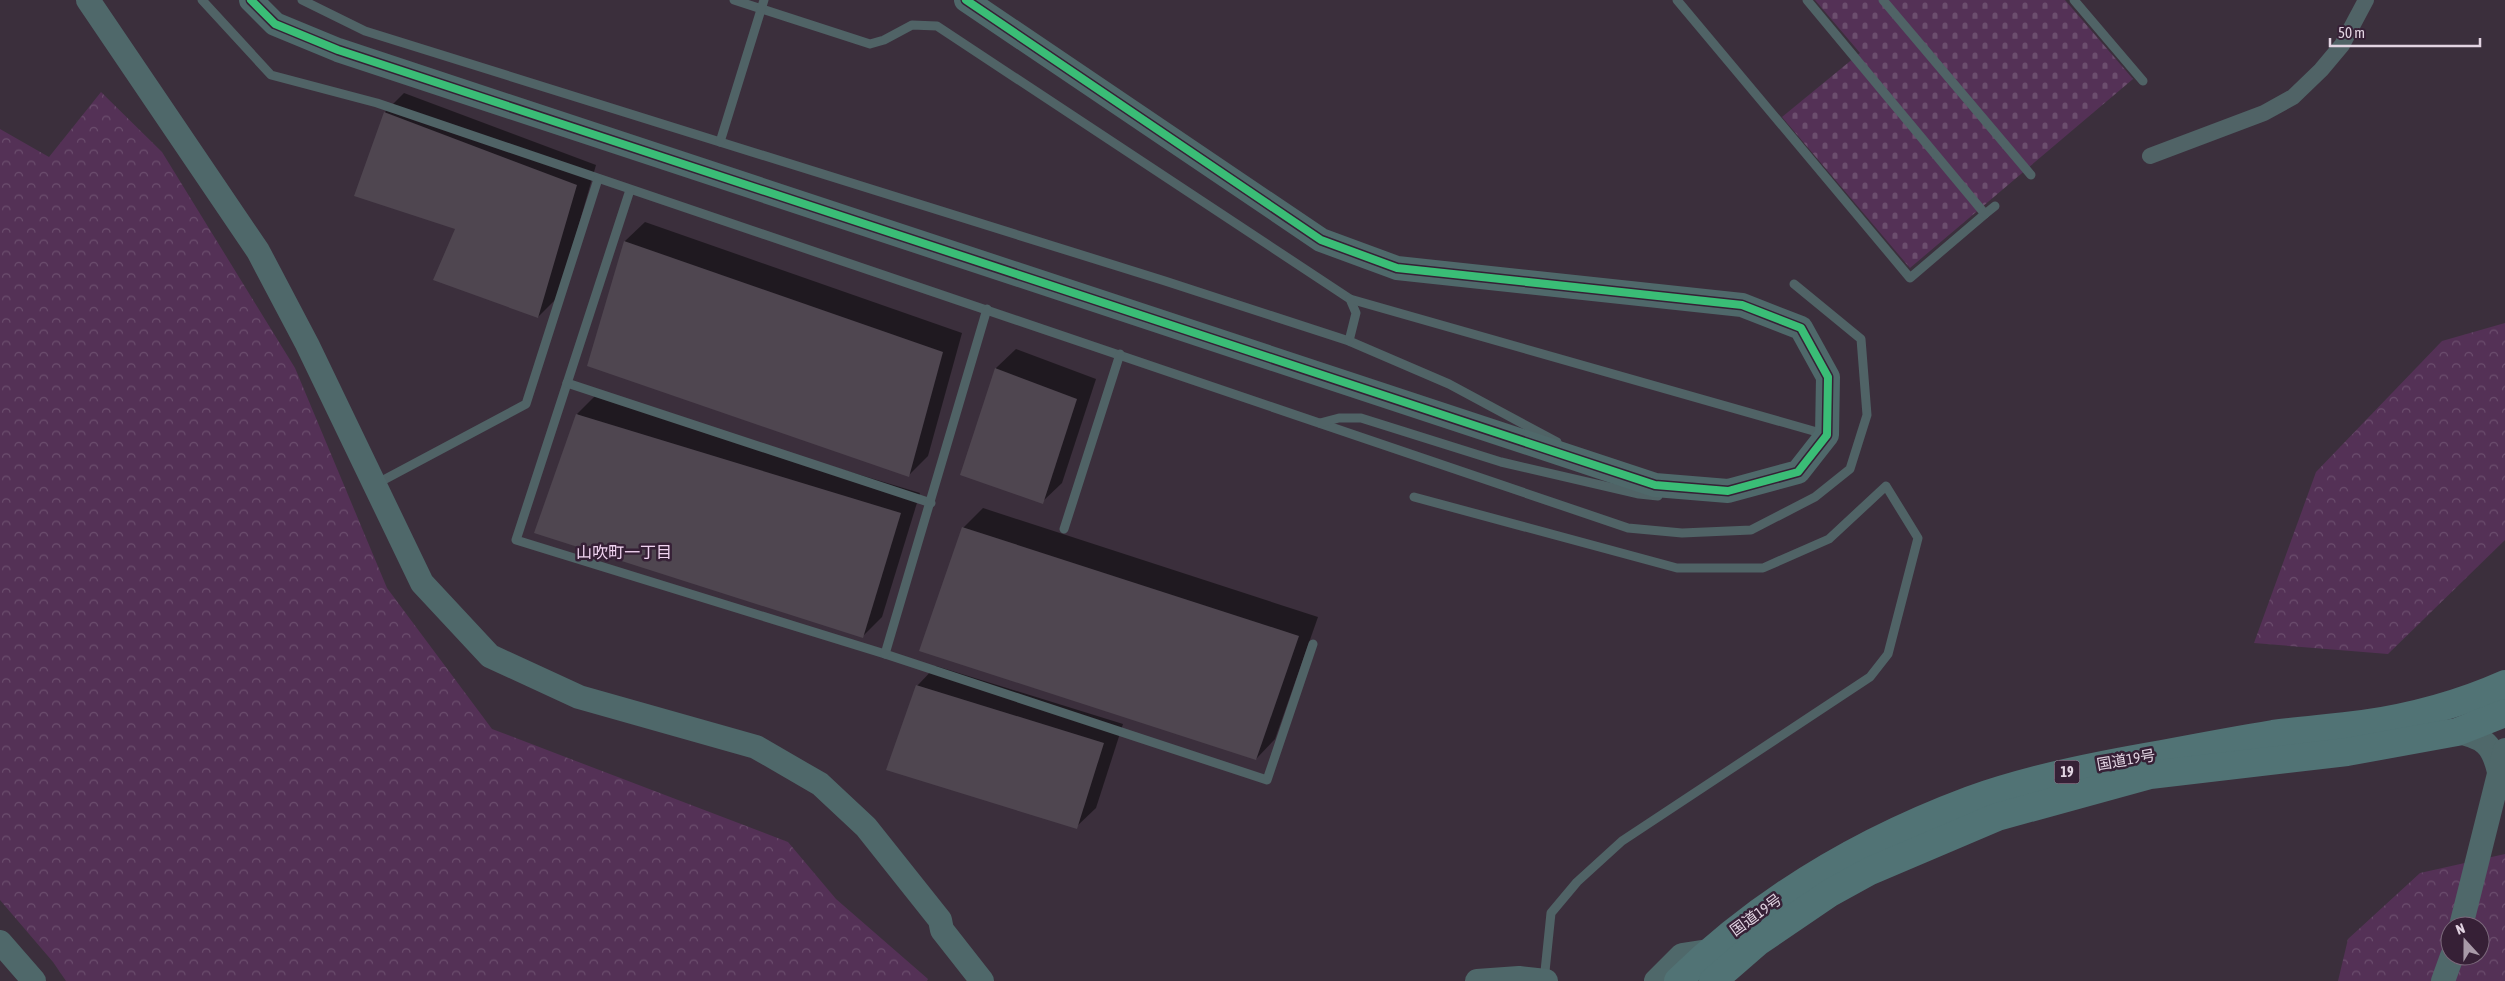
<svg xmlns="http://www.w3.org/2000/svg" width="2505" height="981" font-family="'Asap Condensed','Noto Sans JP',sans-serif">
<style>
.forest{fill:url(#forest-crowns);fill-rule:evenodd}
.cemetery{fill:url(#cemetery-stones)}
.shadow{fill:#0007}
.building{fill:#4f4650}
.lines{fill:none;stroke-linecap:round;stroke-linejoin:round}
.lane{stroke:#506366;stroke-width:9}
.street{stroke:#506366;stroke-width:16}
.secondary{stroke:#4f686a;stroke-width:24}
.highway{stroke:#517375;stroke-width:28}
.cycleway-casing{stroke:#362036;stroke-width:11}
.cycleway{stroke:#3abd76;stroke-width:8}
.labels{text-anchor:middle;stroke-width:5;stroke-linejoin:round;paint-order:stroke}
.shield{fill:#362036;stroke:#ae9eae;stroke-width:1}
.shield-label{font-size:14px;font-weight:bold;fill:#e2d4e2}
.street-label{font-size:15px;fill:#e2d4e2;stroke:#362036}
.neighbourhood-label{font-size:16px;fill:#f0d3f0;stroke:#362036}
</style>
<defs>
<pattern id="forest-crowns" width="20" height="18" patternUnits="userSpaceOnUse" patternTransform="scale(1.25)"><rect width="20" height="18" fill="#543156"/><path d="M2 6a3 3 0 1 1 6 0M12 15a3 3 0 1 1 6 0" fill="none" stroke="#6c4e6e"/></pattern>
<pattern id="cemetery-stones" width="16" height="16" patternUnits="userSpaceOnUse" patternTransform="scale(1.25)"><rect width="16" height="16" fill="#543156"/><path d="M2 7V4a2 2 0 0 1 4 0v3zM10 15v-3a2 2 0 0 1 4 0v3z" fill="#6c4e6e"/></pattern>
</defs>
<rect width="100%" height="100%" fill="#3b2f3c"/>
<!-- forest -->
<g class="forest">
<polygon points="101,92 162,152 295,368 387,588 492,729 788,842 836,899 928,979 927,981 66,981 53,962 0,900 0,129 49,157"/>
<polygon points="2505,323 2505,540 2388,654 2254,643 2316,472 2442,341"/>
<path d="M 2505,854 L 2505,981 L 2338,981 L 2348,939 L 2420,873 ZM 2450,926 L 2480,926 L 2480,956 L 2450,956 Z"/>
</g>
<!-- cemetery -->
<polygon class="cemetery" points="1815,0 2065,0 2133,79 1910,268 1782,117 1860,53"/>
<!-- shadow -->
<g class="shadow">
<polygon points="404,93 596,165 558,297 538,317 457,228 385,112"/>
<polygon points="645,222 962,333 928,456 909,475 589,365 625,241"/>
<polygon points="1016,349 1096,379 1062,483 1042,502 962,474 996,368"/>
<polygon points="596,395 920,493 882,617 862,637 577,414"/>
<polygon points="983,508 1318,617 1275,739 1256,759 963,528"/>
<polygon points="936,666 1123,724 1096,808 1076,827 917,686"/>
</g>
<!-- building -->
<g class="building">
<polygon points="384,112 577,185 538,318 433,280 455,229 354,196"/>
<polygon points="624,241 943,352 909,477 587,366"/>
<polygon points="995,368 1077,399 1043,504 960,475"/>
<polygon points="576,414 901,513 863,638 534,533"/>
<polygon points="962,527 1299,636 1256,760 919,651"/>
<polygon points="916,685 1104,743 1077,829 886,770"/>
</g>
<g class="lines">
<!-- lane -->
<g class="lane">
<polyline points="202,0 271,75 377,103 1628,528 1682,533 1751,530 1815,497 1850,469 1867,415 1861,339 1794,284"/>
<polyline points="302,0 365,31 1165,281 1349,341 1449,384 1557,442"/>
<polyline points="734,0 870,44 884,40 912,25 937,26 1350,299 1356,313 1349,341"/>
<polyline points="1677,0 1910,278 1985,214"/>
<polyline points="1807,0 1985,214 1995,206"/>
<polyline points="1883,0 2031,175"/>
<polyline points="2074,0 2143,81"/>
<polyline points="720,142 764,0"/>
<polyline points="630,190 516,540 885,654 1267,780 1313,644"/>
<polyline points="1350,299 1824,434"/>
<polyline points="567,383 931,503"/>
<polyline points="1320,423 1339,418 1361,418 1501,462 1639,494 1658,496"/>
<polyline points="376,484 526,404 598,179"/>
<polyline points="1414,497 1677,568 1763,568 1829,539 1886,486 1918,538 1888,654 1870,677 1622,841 1577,882 1551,913 1544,981"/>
<polyline points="1064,529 1120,354"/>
<polyline points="885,654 987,309"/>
</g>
<!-- street -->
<polyline class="street" points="2150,156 2264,113 2293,97 2321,70 2342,45 2366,0"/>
<!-- secondary -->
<g class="secondary">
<polyline points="88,0 258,251 307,344 422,583 490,656 579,697 756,747 820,784 866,827 940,920 942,930 982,981"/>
<polyline points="251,0 275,24 338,50 1655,485 1728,491 1798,472 1827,435 1828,377 1801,328 1742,305 1397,268 1321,240 966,0"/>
<path d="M 2457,732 C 2484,737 2493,745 2499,772"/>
<polyline points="2461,926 2505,750"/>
<polyline points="0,942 34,981"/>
<polyline points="1477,981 1519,978 1546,981"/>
<polyline points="1656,981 1682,955 1708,951"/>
<polyline points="2443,981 2452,956"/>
</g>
<!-- highway -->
<g class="highway">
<path d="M 1678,981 C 1762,899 1860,841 1970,800 C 2032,778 2098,765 2162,754 C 2199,747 2236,740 2273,734 C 2303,730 2333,728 2363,724 C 2411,717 2460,704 2505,684"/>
<polyline points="1713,981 1758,942 1830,893 1870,871 1997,817 2150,775 2347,752 2457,732 2505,713"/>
</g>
<defs>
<polyline id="cycleway" points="251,0 275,24 338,50 1655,485 1728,491 1798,472 1827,435 1828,377 1801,328 1742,305 1397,268 1321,240 966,0"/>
</defs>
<!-- cycleway casing -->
<use href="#cycleway" class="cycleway-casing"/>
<!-- cycleway -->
<use href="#cycleway" class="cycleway"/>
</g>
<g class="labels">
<!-- shield labels -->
<rect class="shield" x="2054.5" y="760.5" width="25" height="23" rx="4"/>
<g class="shield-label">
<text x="2067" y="777">19</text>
</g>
<!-- street labels -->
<g class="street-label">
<text transform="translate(2126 760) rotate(-10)" y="5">国道19号</text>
<text transform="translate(1756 915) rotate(-36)" y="5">国道19号</text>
</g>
<!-- neighbourhood labels -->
<g class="neighbourhood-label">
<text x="624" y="558">山吹町一丁目</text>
</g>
</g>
<!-- north arrow -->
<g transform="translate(2465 941) rotate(339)"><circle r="24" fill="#362036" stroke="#7b687b"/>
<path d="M0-4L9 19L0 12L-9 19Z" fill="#a89aa8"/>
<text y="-8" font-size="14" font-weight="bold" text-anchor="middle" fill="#e2d4e2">N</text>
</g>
<!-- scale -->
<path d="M2330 38v8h150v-8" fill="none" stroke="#e2d4e2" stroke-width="2.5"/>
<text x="2338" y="38" font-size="15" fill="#e2d4e2" stroke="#362036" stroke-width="4" paint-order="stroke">50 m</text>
</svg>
